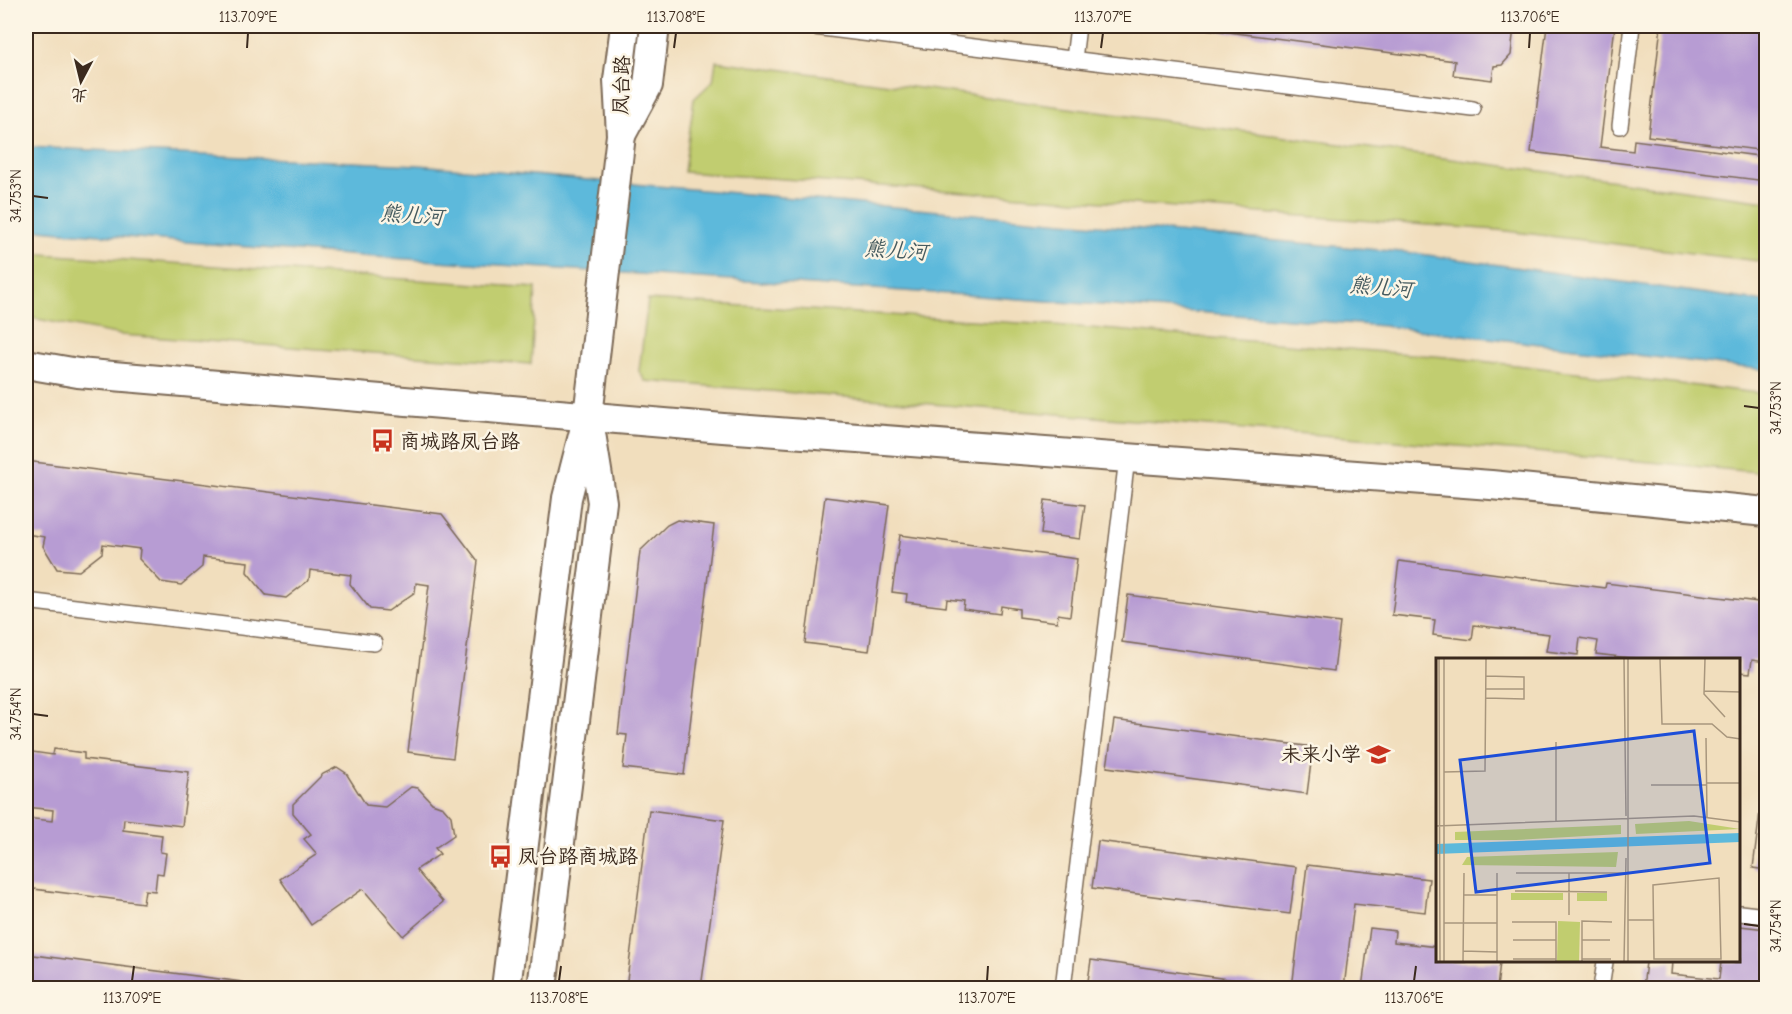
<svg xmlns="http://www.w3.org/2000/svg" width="1792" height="1014" font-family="'Comic Neue','LXGW WenKai TC',sans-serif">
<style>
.green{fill:#c1cd6f;stroke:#7e7c46;stroke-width:1.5}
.water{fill:#5db9db;stroke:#4c727c;stroke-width:1.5}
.building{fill:#b79cd3}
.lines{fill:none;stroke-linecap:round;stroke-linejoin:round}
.service-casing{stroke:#7b6956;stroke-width:18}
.minor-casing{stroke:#7b6956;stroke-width:32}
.service{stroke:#fff;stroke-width:15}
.minor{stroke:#fff;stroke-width:28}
.ticks{fill:none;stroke:#3b2a1e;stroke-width:2}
.labels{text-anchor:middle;stroke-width:5;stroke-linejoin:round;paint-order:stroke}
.street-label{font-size:20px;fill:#3b2a1e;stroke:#fcf5e5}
.poi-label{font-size:20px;fill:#3b2a1e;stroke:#fcf5e5;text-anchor:start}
.water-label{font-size:21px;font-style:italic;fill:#475c60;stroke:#fcf5e5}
.inset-road{fill:none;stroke:#a8967d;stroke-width:1.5}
.view{fill:#1d4ed8;fill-opacity:0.15;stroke:#1d4ed8;stroke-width:3}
.inset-edge{fill:none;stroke:#3b2a1e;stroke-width:3}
.neatline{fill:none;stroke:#3b2a1e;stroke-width:2}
.ticks-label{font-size:15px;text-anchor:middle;fill:#3b2a1e}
</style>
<rect width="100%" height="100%" fill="#fcf5e5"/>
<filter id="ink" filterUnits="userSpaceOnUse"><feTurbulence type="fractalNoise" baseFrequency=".0167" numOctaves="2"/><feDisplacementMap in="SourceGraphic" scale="12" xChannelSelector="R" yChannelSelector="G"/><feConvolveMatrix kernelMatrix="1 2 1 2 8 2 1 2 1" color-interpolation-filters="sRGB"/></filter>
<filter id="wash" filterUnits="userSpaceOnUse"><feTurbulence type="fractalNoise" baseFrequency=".008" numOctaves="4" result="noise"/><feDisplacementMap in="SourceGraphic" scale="24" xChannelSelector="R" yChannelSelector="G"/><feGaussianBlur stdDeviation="1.35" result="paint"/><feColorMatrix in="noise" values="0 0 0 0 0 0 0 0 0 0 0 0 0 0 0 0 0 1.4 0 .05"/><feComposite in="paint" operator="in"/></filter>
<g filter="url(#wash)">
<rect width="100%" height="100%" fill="#f1debd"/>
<!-- green -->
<g class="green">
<polygon points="716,61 1766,201 1766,262 1498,230 684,172 694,99 713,81"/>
<polygon points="26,253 536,288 531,364 121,335 26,317"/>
<polygon points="648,300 1053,325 1446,357 1766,394 1766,473 1597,457 645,381 639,371"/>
</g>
<!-- water -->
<polygon class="water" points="26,147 419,165 1413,253 1766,302 1766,370 1384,326 965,295 359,256 26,229"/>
<g id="blocks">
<!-- building -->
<g class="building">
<polygon points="1181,26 1514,26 1511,55 1502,65 1494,66 1492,80 1453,75 1455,61"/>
<polygon points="1547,26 1615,26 1600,147 1633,151 1634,140 1766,157 1766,181 1531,152"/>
<polygon points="1661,26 1766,26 1766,151 1648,136"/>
<polygon points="26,461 442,514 478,561 453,758 408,752 429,585 416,583 415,592 388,611 370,609 350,584 351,575 310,570 309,580 286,598 266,595 247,572 248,562 203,557 202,567 181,585 161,582 139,559 140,549 103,544 102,553 79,571 57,569 43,546 45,537 26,534"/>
<polygon points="825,497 889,505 869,651 805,643"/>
<polygon points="1045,500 1085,505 1080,539 1041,534"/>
<polygon points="677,520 714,525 684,775 623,768 627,735 618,734 640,551 667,525"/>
<polygon points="900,535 1077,559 1070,616 1058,614 1057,622 1019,617 1019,609 1001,606 1000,614 963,609 964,601 947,599 946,607 906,602 907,594 892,592"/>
<polygon points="1399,561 1605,588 1606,583 1766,603 1766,662 1752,660 1750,673 1740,672 1740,660 1646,660 1596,654 1598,641 1580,638 1578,655 1546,651 1549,634 1474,625 1472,640 1433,635 1435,620 1392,615"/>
<polygon points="1128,595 1340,623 1334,671 1122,642"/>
<polygon points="1114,720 1313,747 1307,794 1107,767"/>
<polygon points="54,749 84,753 84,759 189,772 182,826 124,819 123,830 162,835 160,852 166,853 163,874 157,873 155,891 145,890 143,903 26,888 26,818 52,821 53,810 26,807 26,751 53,755"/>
<polygon points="337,767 346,773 366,805 385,807 411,787 418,788 432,803 443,807 451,816 454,835 435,848 440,854 416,870 443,902 403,936 363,889 311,925 280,879 317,854 304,839 311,834 293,813 293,804 323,774"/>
<polygon points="1765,771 1766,771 1766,870 1753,868"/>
<polygon points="649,810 724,820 701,988 626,988"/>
<polygon points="1098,841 1296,867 1290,914 1092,888"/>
<polygon points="1307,865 1429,879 1425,912 1354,904 1344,988 1292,988"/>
<polygon points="1740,926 1766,929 1766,988 1643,988 1646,962 1672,962 1671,974 1719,979 1721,962 1740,962"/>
<polygon points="1370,928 1395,931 1394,942 1438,947 1438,962 1500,962 1497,988 1362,988"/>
<polygon points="26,954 242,982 242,988 26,988"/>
<polygon points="1091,960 1278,986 1278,988 1087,988"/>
</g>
</g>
</g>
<g filter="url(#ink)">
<use href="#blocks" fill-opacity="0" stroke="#7b6956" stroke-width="1.5"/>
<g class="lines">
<defs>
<g id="service">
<polyline points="806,26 1473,109"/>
<polyline points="1074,59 1078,26"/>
<polyline points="1620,126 1632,26"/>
<polyline points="26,601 374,643"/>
<polyline points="1740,913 1766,916"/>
<polyline points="1063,988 1127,458"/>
<polyline points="1601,988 1605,962"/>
</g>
<g id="minor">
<polyline points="621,135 648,85 655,26"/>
<polyline points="26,364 78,373 218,385 723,428 1491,485 1766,512"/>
<polyline points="506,988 567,498 588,416 621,135 618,80 625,26"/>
<polyline points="542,988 602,502 590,427"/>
</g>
</defs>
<!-- service casing -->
<use href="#service" class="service-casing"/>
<!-- minor casing -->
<use href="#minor" class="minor-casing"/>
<!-- service -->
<use href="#service" class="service"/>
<!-- minor -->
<use href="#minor" class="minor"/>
</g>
</g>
<!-- ticks -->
<path class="ticks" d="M 247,48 L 248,33M 674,48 L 676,33M 1101,48 L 1103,33M 1529,48 L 1530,33M 33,196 L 48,198M 1744,406 L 1759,408M 33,714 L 48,716M 1744,924 L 1759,926M 132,981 L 134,966M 559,981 L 561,966M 987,981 L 988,966M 1414,981 L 1416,966"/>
<!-- icons -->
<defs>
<symbol id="bus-bare" viewBox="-9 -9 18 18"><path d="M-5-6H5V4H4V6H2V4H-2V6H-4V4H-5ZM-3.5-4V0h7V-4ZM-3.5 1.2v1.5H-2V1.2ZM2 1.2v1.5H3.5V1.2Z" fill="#c8321e" stroke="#fcf5e5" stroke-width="2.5" paint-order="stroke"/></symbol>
<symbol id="school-bare" viewBox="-9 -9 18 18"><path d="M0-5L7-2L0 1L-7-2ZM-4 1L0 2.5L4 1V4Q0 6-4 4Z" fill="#c8321e" stroke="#fcf5e5" stroke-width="2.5" paint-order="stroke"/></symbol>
</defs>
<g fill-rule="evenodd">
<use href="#bus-bare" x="366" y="424" width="33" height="33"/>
<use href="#school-bare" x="1362" y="738" width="33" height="33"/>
<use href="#bus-bare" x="484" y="840" width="33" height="33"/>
</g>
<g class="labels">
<!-- street labels -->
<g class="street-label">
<text transform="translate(621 85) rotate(-88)" y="7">凤台路</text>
</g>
<!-- poi labels -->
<g class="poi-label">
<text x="400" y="448">商城路凤台路</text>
<text x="1361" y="761" text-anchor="end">未来小学</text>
<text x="518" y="863">凤台路商城路</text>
</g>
<!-- water labels -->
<g class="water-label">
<text transform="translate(412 215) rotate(4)" y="7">熊儿河</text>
<text transform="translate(896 250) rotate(4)" y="7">熊儿河</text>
<text transform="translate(1381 287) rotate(5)" y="7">熊儿河</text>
</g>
</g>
<!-- overview -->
<g transform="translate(1436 658)">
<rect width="304" height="304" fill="#f1debd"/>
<path d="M 253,163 L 304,171 L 200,176 L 199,166 ZM 185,167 L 185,176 L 80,182 L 19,182 L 19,174 ZM 182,194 L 180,209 L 26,207 L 31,199 ZM 75,235 L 127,235 L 127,242 L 75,242 ZM 141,235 L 171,235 L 171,243 L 141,243 ZM 122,263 L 144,264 L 143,304 L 121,304 Z" fill="#c1cd6f"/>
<path d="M 305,175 L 304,184 L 0,196 L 0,186 Z" fill="#5db9db"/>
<path class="inset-road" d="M 3,1 L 4,304M 8,1 L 8,304M 188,1 L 190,158M 224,1 L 226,66 L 276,66 L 291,79 L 305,81M 269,1 L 268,36 L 289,59M 50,31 L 88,31M 268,33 L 305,34M 50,40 L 88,41 L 88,19 L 50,18M 270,80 L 271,159M 120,84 L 120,164M 8,114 L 49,113 L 50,1M 270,125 L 305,125M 215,127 L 270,127M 0,168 L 258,158 L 305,164M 80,215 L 188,215M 283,220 L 285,301 L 218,301 L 217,227 ZM 79,233 L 171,234M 28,237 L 61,237M 133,257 L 133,215M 192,262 L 217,262M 76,264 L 120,264 L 120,304M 8,265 L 61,265M 77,282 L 120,282M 146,282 L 174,282M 27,293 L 61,294M 77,301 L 120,301M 146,301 L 175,301M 27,304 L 28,215M 61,304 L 61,215M 146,304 L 146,263 L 176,264M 188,304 L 190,200M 192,304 L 192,1"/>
<path class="view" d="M 258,73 L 274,205 L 40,234 L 24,102 Z"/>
<rect width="304" height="304" class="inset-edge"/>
</g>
<!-- margin -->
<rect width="1792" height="1014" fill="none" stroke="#fcf5e5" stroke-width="66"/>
<!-- north arrow -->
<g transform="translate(81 81) rotate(187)" stroke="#fcf5e5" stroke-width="4.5" paint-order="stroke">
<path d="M0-4.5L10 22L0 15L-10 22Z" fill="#3b2a1e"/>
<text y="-9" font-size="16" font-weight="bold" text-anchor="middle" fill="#3b2a1e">北</text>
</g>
<rect x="33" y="33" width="1726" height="948" class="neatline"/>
<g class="ticks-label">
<text x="248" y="22">113.709°E</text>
<text x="676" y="22">113.708°E</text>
<text x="1103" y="22">113.707°E</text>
<text x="1530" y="22">113.706°E</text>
<text transform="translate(16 196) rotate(-90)" y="5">34.753°N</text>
<text transform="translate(1776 408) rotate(-90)" y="5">34.753°N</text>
<text transform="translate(16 714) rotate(-90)" y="5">34.754°N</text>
<text transform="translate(1776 926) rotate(-90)" y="5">34.754°N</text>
<text x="132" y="1003">113.709°E</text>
<text x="559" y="1003">113.708°E</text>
<text x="987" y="1003">113.707°E</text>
<text x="1414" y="1003">113.706°E</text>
</g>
</svg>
